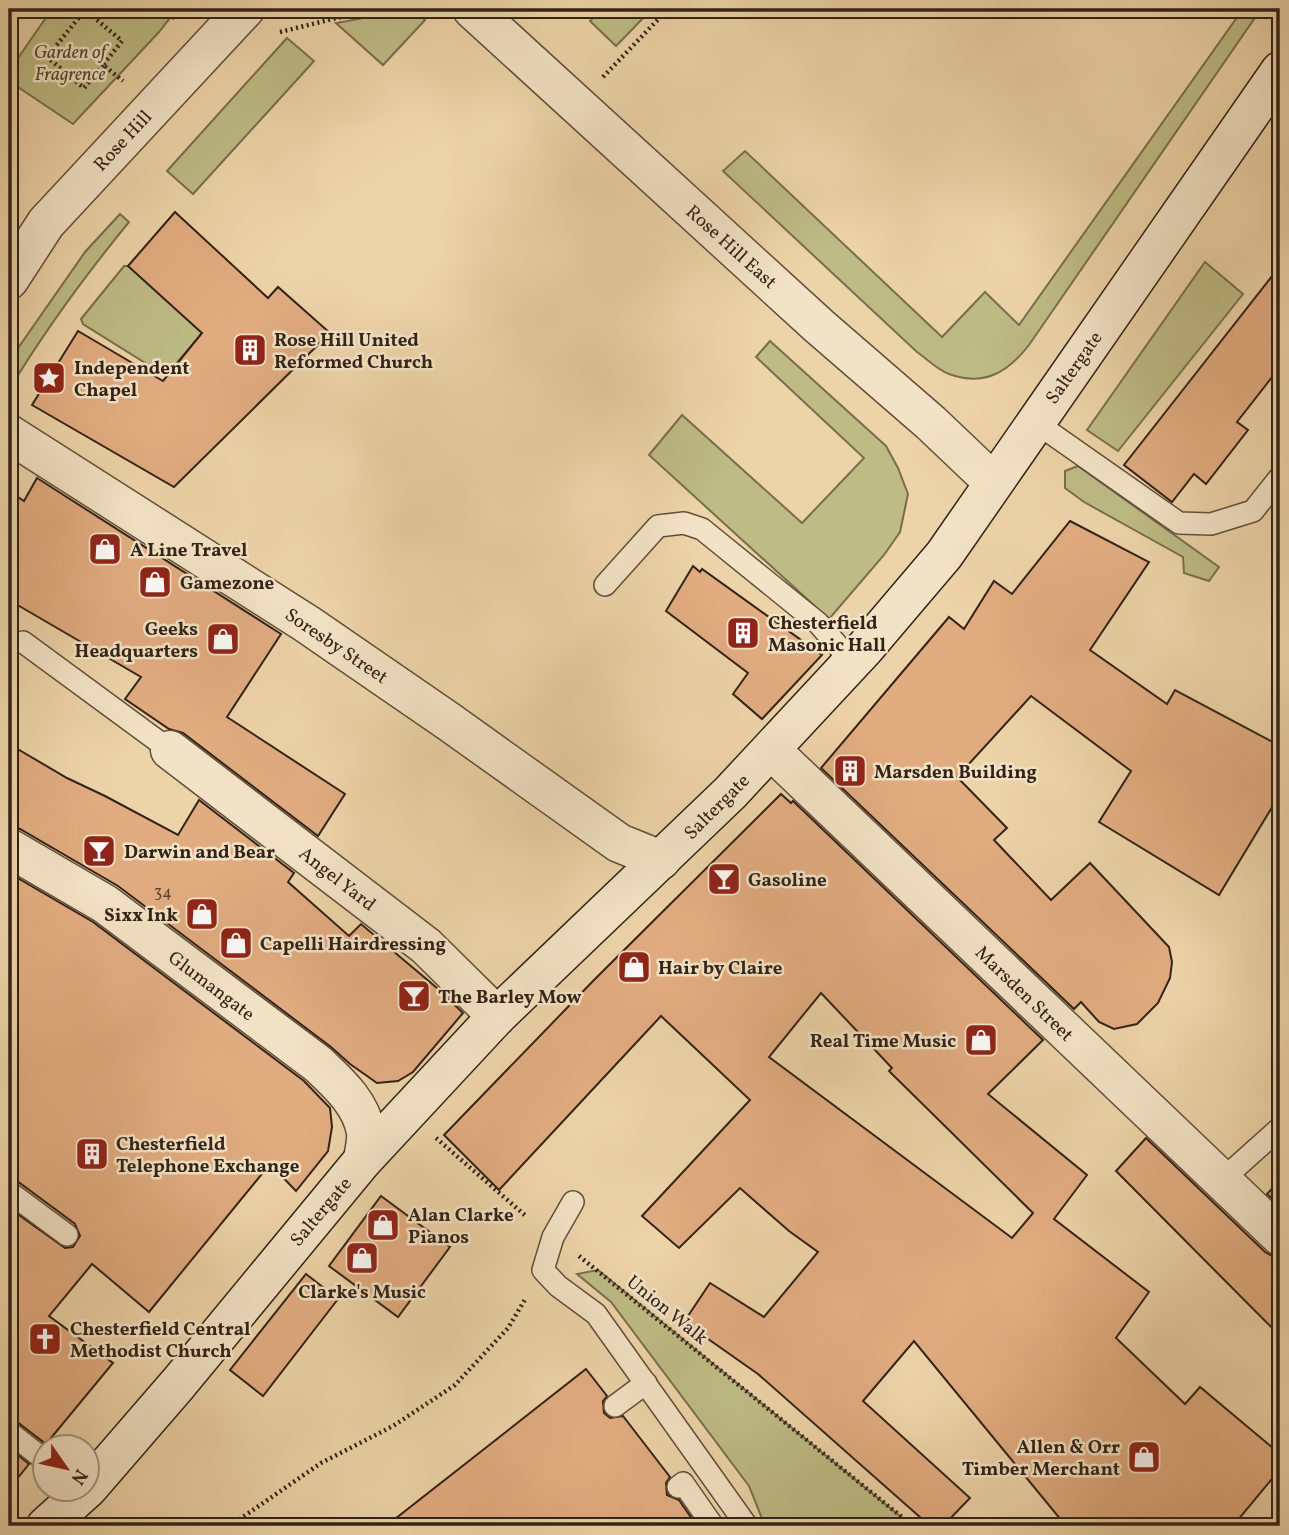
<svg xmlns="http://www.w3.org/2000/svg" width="1289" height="1535" font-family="Vollkorn,serif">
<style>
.green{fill:#bebb84;stroke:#786e4e;stroke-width:2}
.building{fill:#e2ac81;stroke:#322217;stroke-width:2;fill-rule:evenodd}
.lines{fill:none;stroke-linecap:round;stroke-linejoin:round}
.lane-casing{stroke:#614e3b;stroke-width:24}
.street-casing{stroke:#614e3b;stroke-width:41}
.secondary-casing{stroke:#322217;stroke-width:41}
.path{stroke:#322217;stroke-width:4.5;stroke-dasharray:2 3.5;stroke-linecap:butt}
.lane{stroke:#f3e3c6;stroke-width:21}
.street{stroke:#f3e3c6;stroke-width:38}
.secondary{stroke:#f3e3c6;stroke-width:38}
.labels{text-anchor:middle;stroke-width:5;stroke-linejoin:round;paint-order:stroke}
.number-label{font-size:16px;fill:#5e4432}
.park-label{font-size:19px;font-style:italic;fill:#554832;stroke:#f3e3c6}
.street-label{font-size:19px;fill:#322217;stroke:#f3e3c6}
.poi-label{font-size:19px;font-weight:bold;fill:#322217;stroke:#f3e3c6;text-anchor:start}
</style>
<rect width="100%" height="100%" fill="#edd4a8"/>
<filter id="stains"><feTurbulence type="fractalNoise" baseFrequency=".00286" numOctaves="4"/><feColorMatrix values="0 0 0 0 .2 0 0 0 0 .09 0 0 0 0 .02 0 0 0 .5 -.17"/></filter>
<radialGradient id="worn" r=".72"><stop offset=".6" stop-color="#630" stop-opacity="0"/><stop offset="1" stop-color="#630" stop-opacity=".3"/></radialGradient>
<!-- green -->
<g class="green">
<polygon points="52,9 177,9 159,32 73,124 9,81 9,71"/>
<polygon points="412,9 425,20 383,65 336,23"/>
<polygon points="602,9 652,9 616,46 590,21"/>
<path d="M 1243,9 L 1261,9 L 1029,345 C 1008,372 984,387 949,374 C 938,370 927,359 917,352 L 723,171 L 745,151 L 942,337 L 985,292 L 1019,325 Z"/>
<polygon points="287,38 314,61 193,194 167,171"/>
<path d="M 120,214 L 129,222 C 84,277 45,330 9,390 L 9,361 L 85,252 Z"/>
<polygon points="1205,262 1243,294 1118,451 1087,430"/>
<polygon points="124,266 128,266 202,333 166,376 83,324 81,319"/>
<polygon points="770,341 886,446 898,468 908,494 900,532 884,555 829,619 649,455 682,415 802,523 864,458 756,357"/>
<polygon points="1078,466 1219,567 1209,581 1184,573 1183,557 1084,502 1065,488 1065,471"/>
<polygon points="598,1270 906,1521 899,1526 765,1526 749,1486 611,1302 577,1274"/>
</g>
<!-- building -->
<g class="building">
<polygon points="175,212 268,298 278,287 330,333 174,487 32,405 78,331 163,381 202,333 128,266"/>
<polygon points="1280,266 1280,367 1237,422 1248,430 1206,484 1194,474 1172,502 1124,465"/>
<polygon points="37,478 281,634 227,717 345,794 318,836 183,733 169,729 125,699 141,677 9,600 9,491 24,501"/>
<polygon points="1070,521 1149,562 1090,650 1167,704 1175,690 1280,746 1280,794 1219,895 1099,822 1131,771 1031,696 957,777 1007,828 994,840 1051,900 1090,863 1169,947 1172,962 1170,978 1158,1003 1137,1024 1114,1029 1099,1022 1081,1002 1074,1009 821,768 949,617 964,629 994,581 1012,594"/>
<polygon points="693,566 700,572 702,569 822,655 762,719 733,694 748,673 666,611"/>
<polygon points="9,744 67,778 105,796 178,835 199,800 294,873 288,882 349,936 361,924 437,988 463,1013 413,1072 398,1081 377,1083 350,1064 331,1047 118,886 20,829 9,826"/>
<path d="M 781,794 L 791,803 L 793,801 L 1043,1040 L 988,1094 L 1087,1175 L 1054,1219 L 1149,1292 L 1116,1338 L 1185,1404 L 1200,1387 L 1280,1454 L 1280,1469 L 1233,1526 L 1066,1526 L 914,1341 L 863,1401 L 970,1498 L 943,1526 L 930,1526 L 758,1374 L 684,1322 L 710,1283 L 764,1317 L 818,1252 L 789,1231 L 740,1188 L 679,1248 L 642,1216 L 750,1100 L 661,1016 L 499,1190 L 444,1135 L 594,980 ZM 821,993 L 892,1068 L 889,1071 L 1033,1213 L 1012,1238 L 769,1057 Z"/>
<polygon points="9,873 93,922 304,1081 330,1108 332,1127 328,1151 296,1191 270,1164 149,1312 92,1264 49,1316 113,1363 46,1444 17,1422 9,1419 9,1208 65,1248 73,1247 80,1236 75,1224 17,1181 9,1179"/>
<polygon points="1146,1138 1265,1252 1274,1257 1280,1257 1280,1336 1116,1171"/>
<polygon points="1280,1180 1280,1206 1267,1194"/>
<polygon points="381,1196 450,1247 398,1317 329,1266"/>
<polygon points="306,1274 338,1299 263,1396 230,1370"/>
<polygon points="586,1369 607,1396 603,1401 604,1413 610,1418 623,1416 670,1477 666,1483 667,1495 679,1500 697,1526 386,1526"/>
<polygon points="9,1448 29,1464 9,1489"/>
</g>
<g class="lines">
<defs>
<g id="lane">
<polyline points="1035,422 1179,523 1211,524 1253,511 1280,477"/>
<polyline points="605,585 658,526 684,523 702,529 818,623 852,662"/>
<polyline points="23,642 170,750"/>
<polyline points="1223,1179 1280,1128"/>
<polyline points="9,1192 67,1235"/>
<polyline points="573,1202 553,1237 543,1270 558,1286 596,1314 747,1526"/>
<polyline points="615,1406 646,1383"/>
<polyline points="9,1432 46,1461"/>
<polyline points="678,1487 683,1483 713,1526"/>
</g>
<g id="street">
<polyline points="472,9 819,326 931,423 993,482"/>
<polyline points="9,280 46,223 245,9"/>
<polyline points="9,434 307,624 448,721 619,843 661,860"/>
<polyline points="170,750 426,946 497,1016"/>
<polyline points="771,750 1280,1236"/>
<path d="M 9,848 L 105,904 L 318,1064 C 338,1083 361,1103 366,1132 C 367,1141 364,1151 363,1160"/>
</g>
<g id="secondary">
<polyline points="88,1488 178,1384 363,1160 497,1016 730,793 865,648 944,555 1280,71"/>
<polyline points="46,1526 86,1490"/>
</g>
</defs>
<!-- lane casing -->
<use href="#lane" class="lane-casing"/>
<!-- street casing -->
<use href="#street" class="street-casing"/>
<!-- secondary casing -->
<use href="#secondary" class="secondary-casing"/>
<!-- path -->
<g class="path">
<polyline points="166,9 177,21"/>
<polyline points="280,32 373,9"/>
<polyline points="103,65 84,88 47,57 85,10 122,41 103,65 123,81"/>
<polyline points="603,77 668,9"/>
<polyline points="436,1138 527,1217"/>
<polyline points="579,1256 913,1526"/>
<polyline points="224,1526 237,1521 321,1463 393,1426 455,1385 508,1328 526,1298"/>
<polyline points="890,1526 906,1521"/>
</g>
<!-- lane -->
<use href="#lane" class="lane"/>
<!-- street -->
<use href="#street" class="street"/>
<!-- secondary -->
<use href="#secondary" class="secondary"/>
</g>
<!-- icons -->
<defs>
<symbol id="building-square" viewBox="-11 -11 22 22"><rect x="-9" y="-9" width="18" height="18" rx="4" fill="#8f2418" stroke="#f3e3c6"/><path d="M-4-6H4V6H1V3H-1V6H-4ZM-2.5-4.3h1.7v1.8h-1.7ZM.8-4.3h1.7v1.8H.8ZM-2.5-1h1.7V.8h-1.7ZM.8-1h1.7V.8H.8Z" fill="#fff"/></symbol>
<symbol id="sight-square" viewBox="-11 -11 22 22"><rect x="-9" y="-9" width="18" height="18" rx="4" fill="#8f2418" stroke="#f3e3c6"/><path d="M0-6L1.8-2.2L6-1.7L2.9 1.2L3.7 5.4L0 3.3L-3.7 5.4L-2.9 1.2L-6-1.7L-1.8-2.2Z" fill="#fff"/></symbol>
<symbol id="shop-square" viewBox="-11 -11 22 22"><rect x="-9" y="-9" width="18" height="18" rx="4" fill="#8f2418" stroke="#f3e3c6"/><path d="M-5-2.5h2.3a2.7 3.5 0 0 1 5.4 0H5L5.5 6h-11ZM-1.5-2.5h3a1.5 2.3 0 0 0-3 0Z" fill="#fff"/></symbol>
<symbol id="bar-square" viewBox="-11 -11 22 22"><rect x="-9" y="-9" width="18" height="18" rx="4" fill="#8f2418" stroke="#f3e3c6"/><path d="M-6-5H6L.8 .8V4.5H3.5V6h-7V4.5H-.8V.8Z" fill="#fff"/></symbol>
<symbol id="church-square" viewBox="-11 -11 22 22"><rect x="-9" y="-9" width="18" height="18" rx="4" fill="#8f2418" stroke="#f3e3c6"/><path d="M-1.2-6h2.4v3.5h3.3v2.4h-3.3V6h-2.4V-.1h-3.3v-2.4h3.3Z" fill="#fff"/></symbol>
</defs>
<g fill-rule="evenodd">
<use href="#building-square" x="231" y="331" width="38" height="38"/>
<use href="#sight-square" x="30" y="359" width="38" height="38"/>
<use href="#shop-square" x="86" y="530" width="38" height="38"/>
<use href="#shop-square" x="136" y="563" width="38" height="38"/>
<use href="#building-square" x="724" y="614" width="38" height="38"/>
<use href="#shop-square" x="204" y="620" width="38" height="38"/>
<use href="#building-square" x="831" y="752" width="38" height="38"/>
<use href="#bar-square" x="80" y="832" width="38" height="38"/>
<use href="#bar-square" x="705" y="860" width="38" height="38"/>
<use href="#shop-square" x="183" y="895" width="38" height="38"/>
<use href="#shop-square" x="217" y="924" width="38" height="38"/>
<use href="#shop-square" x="615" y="948" width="38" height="38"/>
<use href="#bar-square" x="395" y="977" width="38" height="38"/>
<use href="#shop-square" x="962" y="1021" width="38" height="38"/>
<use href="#building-square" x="73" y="1135" width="38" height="38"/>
<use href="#shop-square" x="364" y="1206" width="38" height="38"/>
<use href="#shop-square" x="343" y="1239" width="38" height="38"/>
<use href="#church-square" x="26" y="1320" width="38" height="38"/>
<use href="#shop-square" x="1125" y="1438" width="38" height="38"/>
</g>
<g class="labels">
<!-- number labels -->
<g class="number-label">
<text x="163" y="897">34</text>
</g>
<!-- park labels -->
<g class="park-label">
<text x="70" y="58">Garden of<tspan x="70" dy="22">Fragrence</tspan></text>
</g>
<!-- street labels -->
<g class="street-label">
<text transform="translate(122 140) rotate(-47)" y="7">Rose Hill</text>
<text transform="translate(732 246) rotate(42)" y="7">Rose Hill East</text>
<text transform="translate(1073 367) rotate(-55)" y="7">Saltergate</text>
<text transform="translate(337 645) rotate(34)" y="7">Soresby Street</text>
<text transform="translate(716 806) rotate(-45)" y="7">Saltergate</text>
<text transform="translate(338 878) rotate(38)" y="7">Angel Yard</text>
<text transform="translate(212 985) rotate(37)" y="7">Glumangate</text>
<text transform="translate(1025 993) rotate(44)" y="7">Marsden Street</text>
<text transform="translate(320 1211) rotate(-50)" y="7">Saltergate</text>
<text transform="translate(668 1309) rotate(39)" y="7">Union Walk</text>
</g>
<!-- poi labels -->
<g class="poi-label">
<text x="274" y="346">Rose Hill United<tspan x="274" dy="22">Reformed Church</tspan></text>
<text x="74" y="374">Independent<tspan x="74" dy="22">Chapel</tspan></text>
<text x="130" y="556">A Line Travel</text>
<text x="180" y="589">Gamezone</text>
<text x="768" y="629">Chesterfield<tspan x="768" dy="22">Masonic Hall</tspan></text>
<text x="198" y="635" text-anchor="end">Geeks<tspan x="198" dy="22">Headquarters</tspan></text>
<text x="874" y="778">Marsden Building</text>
<text x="124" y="858">Darwin and Bear</text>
<text x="748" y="886">Gasoline</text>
<text x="178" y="921" text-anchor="end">Sixx Ink</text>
<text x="260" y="950">Capelli Hairdressing</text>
<text x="658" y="974">Hair by Claire</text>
<text x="438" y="1003">The Barley Mow</text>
<text x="956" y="1047" text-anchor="end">Real Time Music</text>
<text x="116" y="1150">Chesterfield<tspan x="116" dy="22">Telephone Exchange</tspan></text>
<text x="408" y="1221">Alan Clarke<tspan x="408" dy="22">Pianos</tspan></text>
<text x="362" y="1298" text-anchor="middle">Clarke's Music</text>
<text x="70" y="1335">Chesterfield Central<tspan x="70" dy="22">Methodist Church</tspan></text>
<text x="1120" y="1453" text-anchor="end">Allen &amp; Orr<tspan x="1120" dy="22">Timber Merchant</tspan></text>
</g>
</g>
<!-- margin -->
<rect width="1289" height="1535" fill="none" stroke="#edd4a8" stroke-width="35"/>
<rect x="10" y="10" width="1268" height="1514" fill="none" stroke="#322217" stroke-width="3.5"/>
<rect x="18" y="18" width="1254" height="1500" fill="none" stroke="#322217" stroke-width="2"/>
<!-- north arrow -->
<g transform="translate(66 1468) rotate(124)"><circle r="33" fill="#f3e3c6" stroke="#a69680" stroke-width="2"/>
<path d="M0-5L12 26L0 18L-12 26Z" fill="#8f2418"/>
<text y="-10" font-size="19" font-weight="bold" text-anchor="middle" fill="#322217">N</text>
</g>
<rect width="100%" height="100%" filter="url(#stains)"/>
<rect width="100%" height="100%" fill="url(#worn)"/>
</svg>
